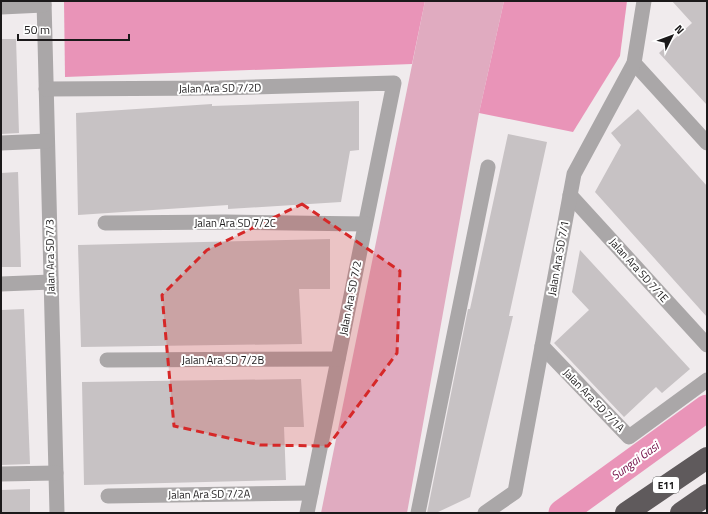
<svg xmlns="http://www.w3.org/2000/svg" width="708" height="514" font-family="'Titillium Web',sans-serif">
<style>
.green{fill:#e0abc0}
.forest{fill:#e994b8}
.lines{fill:none;stroke-linecap:round;stroke-linejoin:round}
.river{stroke:#e994b8;stroke-width:27}
.building{fill:#c7c2c4}
.street{stroke:#aaa7a8;stroke-width:15}
.highway{stroke:#5f5a5c;stroke-width:22}
.marked{fill:#d62828;fill-opacity:0.2;stroke:#d62828;stroke-width:3;stroke-dasharray:8 5;stroke-linejoin:round}
.labels{text-anchor:middle;stroke-width:4;stroke-linejoin:round;paint-order:stroke}
.shield{fill:#fff;stroke:#5f5e5f;stroke-width:1}
.shield-label{font-size:10px;font-weight:bold;fill:#1b191a}
.street-label{font-size:11px;fill:#1b191a;stroke:#fff}
.water-label{font-size:12px;font-style:italic;fill:#720d46;stroke:#fff}
</style>
<rect width="100%" height="100%" fill="#f0ebed"/>
<!-- green -->
<polygon class="green" points="425,1 504,1 479,113 407,513 321,513"/>
<!-- forest -->
<g class="forest">
<polygon points="64,1 425,1 412,64 65,77"/>
<polygon points="504,1 627,1 620,56 573,132 479,113"/>
</g>
<g class="lines">
<!-- river -->
<polyline class="river" points="562,513 707,408"/>
</g>
<!-- building -->
<g class="building">
<polygon points="672,1 707,1 707,105 659,53 692,23"/>
<polygon points="1,39 16,39 19,133 1,134"/>
<polygon points="359,101 359,150 350,151 341,202 228,209 228,205 78,215 76,113 212,104 212,106"/>
<polygon points="638,109 707,186 707,317 595,192 621,145 611,133"/>
<polygon points="508,134 547,142 509,316 513,316 470,497 436,513 427,513 468,309 470,309"/>
<polygon points="18,172 21,267 1,267 1,173"/>
<polygon points="330,239 330,289 299,289 302,344 81,347 78,245"/>
<polygon points="580,250 690,369 662,393 656,387 624,417 554,343 589,310 572,292"/>
<polygon points="24,309 30,464 1,465 1,310"/>
<polygon points="301,379 304,427 284,427 286,480 84,485 82,382"/>
<polygon points="30,489 30,513 1,513 1,490"/>
</g>
<g class="lines">
<!-- street -->
<g class="street">
<polyline points="44,1 57,513"/>
<polyline points="1,7 44,5"/>
<polyline points="634,63 707,143"/>
<polyline points="46,89 219,88 394,83 307,513"/>
<polyline points="1,143 47,141"/>
<polyline points="570,195 707,345"/>
<polyline points="105,223 226,222 365,224"/>
<polyline points="1,284 51,282"/>
<polyline points="542,346 629,437 707,380"/>
<polyline points="107,360 338,359"/>
<polyline points="1,474 56,473"/>
<polyline points="108,496 311,493"/>
<polyline points="418,513 488,167"/>
<polyline points="485,513 515,492 574,174 634,63 644,1"/>
</g>
<!-- highway -->
<g class="highway">
<polyline points="626,513 707,458"/>
<polyline points="681,513 707,495"/>
</g>
</g>
<!-- marked area -->
<path class="marked" d="M 302,204 L 400,271 L 397,353 L 328,446 L 260,445 L 174,426 L 162,295 L 207,250 Z"/>
<g class="labels">
<!-- shield labels -->
<rect class="shield" x="653" y="477" width="26" height="16" rx="3"/>
<g class="shield-label">
<text x="666" y="489">E11</text>
</g>
<!-- street labels -->
<g class="street-label">
<text transform="translate(220 88) rotate(-1)" y="4">Jalan Ara SD 7/2D</text>
<text x="235" y="227">Jalan Ara SD 7/2C</text>
<text transform="translate(50 257) rotate(-91)" y="4">Jalan Ara SD 7/3</text>
<text transform="translate(558 258) rotate(-80)" y="4">Jalan Ara SD 7/1</text>
<text transform="translate(639 270) rotate(48)" y="4">Jalan Ara SD 7/1E</text>
<text transform="translate(350 298) rotate(-79)" y="4">Jalan Ara SD 7/2</text>
<text x="223" y="364">Jalan Ara SD 7/2B</text>
<text transform="translate(594 400) rotate(46)" y="4">Jalan Ara SD 7/1A</text>
<text transform="translate(209 494) rotate(-1)" y="4">Jalan Ara SD 7/2A</text>
</g>
<!-- water labels -->
<g class="water-label">
<text transform="translate(635 461) rotate(-36)" y="4">Sungai Gasi</text>
</g>
</g>
<!-- border -->
<rect width="708" height="514" fill="none" stroke="#1b191a" stroke-width="4"/>
<!-- north arrow -->
<g transform="translate(672 36) rotate(48)" stroke="#ffffff" stroke-width="3" paint-order="stroke">
<path d="M0-3L7 15L0 10L-7 15Z" fill="#1b191a"/>
<text y="-6" font-size="11" font-weight="bold" text-anchor="middle" fill="#1b191a">N</text>
</g>
<!-- scale -->
<path d="M18 34v6h111v-6" fill="none" stroke="#1b191a" stroke-width="2"/>
<text x="24" y="34" font-size="12" fill="#1b191a" stroke="#ffffff" stroke-width="3" paint-order="stroke">50 m</text>
</svg>
